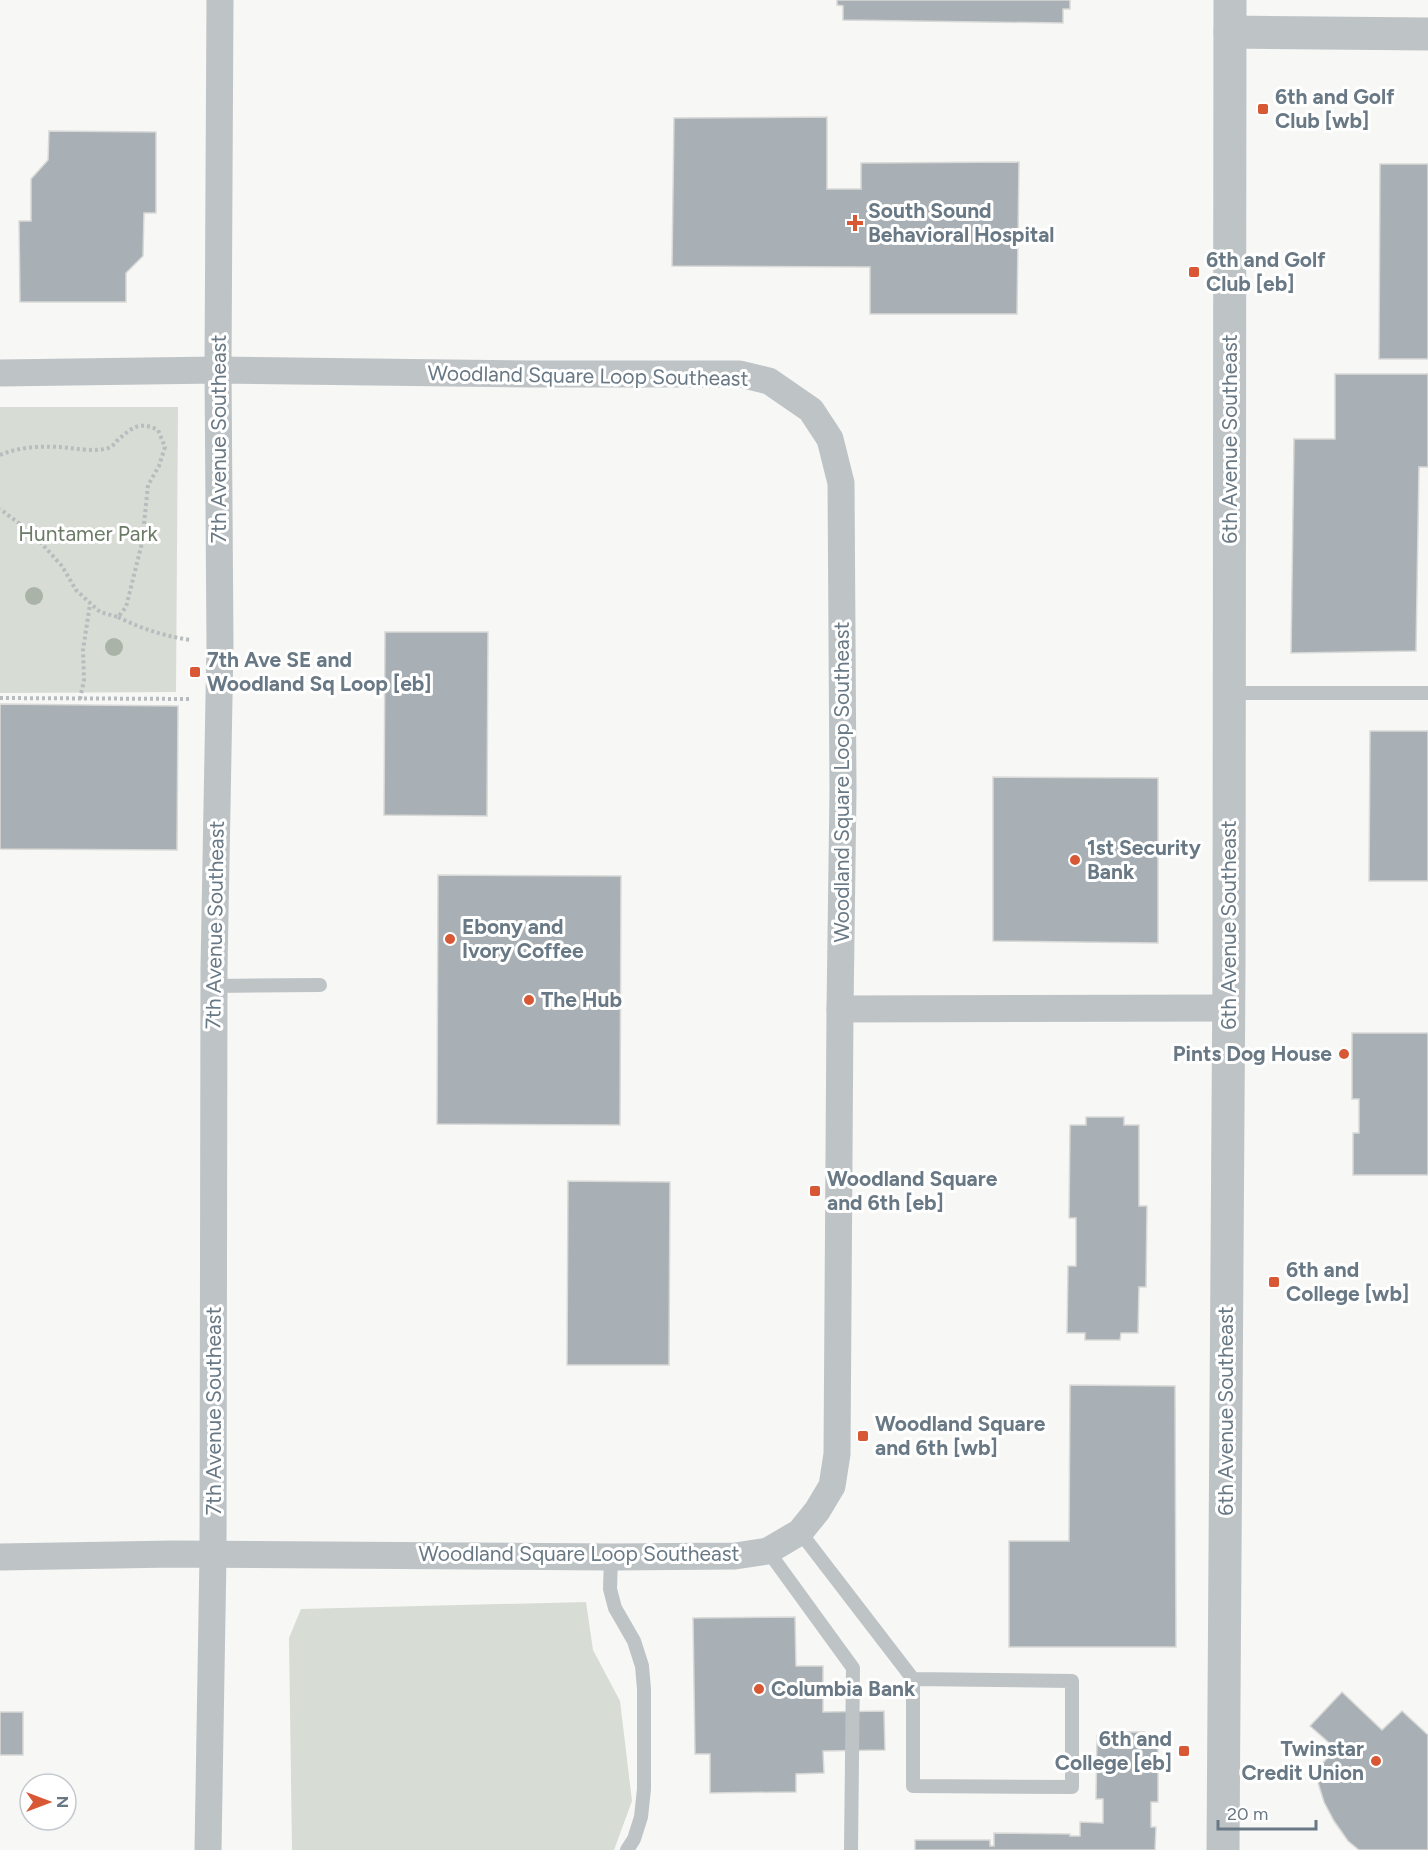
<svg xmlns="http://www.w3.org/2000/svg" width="1428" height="1850" font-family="Figtree,sans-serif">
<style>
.green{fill:#d7dcd4}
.building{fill:#a8b0b5;stroke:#d9d9d7;stroke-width:1.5}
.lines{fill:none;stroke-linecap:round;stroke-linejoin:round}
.path{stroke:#b9bcbe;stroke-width:4;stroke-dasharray:3 3;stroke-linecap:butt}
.service{stroke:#bec3c6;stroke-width:14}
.minor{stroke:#bec3c6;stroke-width:27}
.tertiary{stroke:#bec3c6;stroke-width:33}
.tree{fill:#aab3a7}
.poi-dot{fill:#d85734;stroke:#fff;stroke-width:2}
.labels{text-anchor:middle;stroke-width:6;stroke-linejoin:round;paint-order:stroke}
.poi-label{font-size:21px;font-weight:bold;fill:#687884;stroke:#fff;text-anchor:start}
.street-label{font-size:21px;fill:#687884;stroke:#fff}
.park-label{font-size:21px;fill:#6b7b67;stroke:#fff}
</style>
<rect width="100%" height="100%" fill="#f7f7f5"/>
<!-- green -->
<g class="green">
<polygon points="0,407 178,407 176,692 0,693"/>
<polygon points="586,1602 593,1650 620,1701 632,1801 614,1850 292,1850 289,1638 301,1609"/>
</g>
<!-- building -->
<g class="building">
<polygon points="837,0 1070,0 1070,9 1063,9 1063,23 843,20 843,6 837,5"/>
<polygon points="827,117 827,189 861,189 861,163 1019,162 1017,314 870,314 870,267 672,266 674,118"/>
<polygon points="49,131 156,132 156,213 144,213 143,256 126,273 126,302 20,302 19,221 31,221 31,179 48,160"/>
<polygon points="1380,164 1428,164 1428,359 1379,359"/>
<polygon points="1335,374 1428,374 1428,467 1419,467 1416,651 1291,653 1294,439 1335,439"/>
<polygon points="385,632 488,632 487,816 384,815"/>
<polygon points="0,704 178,706 177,850 0,849"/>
<polygon points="1370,731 1428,731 1428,881 1369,881"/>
<polygon points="993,777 1158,778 1158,943 993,941"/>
<polygon points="438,875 621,876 620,1125 437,1124"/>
<polygon points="1352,1033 1428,1033 1428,1175 1353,1175 1353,1133 1359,1133 1359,1099 1352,1099"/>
<polygon points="1086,1117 1124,1117 1124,1125 1139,1125 1139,1206 1147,1206 1146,1287 1139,1287 1138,1333 1121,1333 1120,1340 1085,1340 1085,1333 1067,1333 1068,1266 1076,1266 1076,1218 1069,1218 1070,1125 1086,1125"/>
<polygon points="568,1181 670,1182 669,1365 567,1365"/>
<polygon points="1070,1385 1175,1386 1176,1647 1009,1647 1009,1541 1069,1541"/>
<polygon points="795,1617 796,1666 823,1666 823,1712 884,1711 885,1750 823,1751 824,1773 796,1774 796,1792 710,1793 710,1754 695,1754 693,1618"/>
<polygon points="1342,1692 1382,1730 1402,1711 1428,1735 1428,1850 1359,1850 1348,1841 1334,1821 1324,1802 1315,1773 1335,1748 1310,1726"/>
<rect x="0" y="1712" width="23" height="43"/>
<polygon points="1111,1732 1144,1732 1144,1736 1158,1736 1158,1802 1151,1802 1151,1827 1156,1827 1155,1850 915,1850 915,1840 990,1840 990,1846 994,1846 994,1833 1070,1834 1070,1836 1080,1836 1080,1822 1103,1823 1103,1799 1096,1799 1097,1736 1111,1736"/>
</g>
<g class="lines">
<!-- path -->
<g class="path">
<path d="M 0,455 C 19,447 39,446 60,447 C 73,448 98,453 111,447 C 114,445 115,442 118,440 C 132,427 140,421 158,430 L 165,447 L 159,466 L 148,485 L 142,543 L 126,607 L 118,617 L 100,612 L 90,603 L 76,590 L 62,566 L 32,533 L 0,509"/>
<path d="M 118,617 C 142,629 164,636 191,640"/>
<polyline points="0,698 191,699"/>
<polyline points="80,699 84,680 83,650 90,604"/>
</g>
<!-- service -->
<g class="service">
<polyline points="1230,693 1428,693"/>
<polyline points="214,986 320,985"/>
<polyline points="800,1532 913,1679 1072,1681 1072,1787 913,1786 913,1679"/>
<polyline points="768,1551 853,1668 851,1850"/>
<polyline points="611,1557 610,1589 615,1608 634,1641 642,1666 644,1689 644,1789 641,1817 634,1839 627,1850"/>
</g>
<!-- minor -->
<g class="minor">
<polyline points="0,373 218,370 531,374 740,374 769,381 811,410 830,439 841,483 843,790 840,1009 837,1454 832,1486 817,1511 800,1532 768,1551 735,1556 611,1557 174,1554 0,1557"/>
<polyline points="840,1009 1228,1008"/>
<polyline points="208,1850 213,1555 214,969 220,644 218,370 220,0"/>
</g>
<!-- tertiary -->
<g class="tertiary">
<polyline points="1230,32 1428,34"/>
<polyline points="1223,1850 1229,966 1230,0"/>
</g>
</g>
<!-- trees -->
<g class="tree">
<circle cx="34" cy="596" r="9"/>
<circle cx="114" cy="647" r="9"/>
</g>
<!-- markers -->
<g class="poi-dot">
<rect x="1257" y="103" width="12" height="12" rx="3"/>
<path d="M852 214h6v6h6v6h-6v6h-6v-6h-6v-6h6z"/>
<rect x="1188" y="266" width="12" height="12" rx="3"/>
<rect x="189" y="666" width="12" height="12" rx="3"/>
<circle cx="1075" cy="860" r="6"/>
<circle cx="450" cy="939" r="6"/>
<circle cx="529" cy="1000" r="6"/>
<circle cx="1344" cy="1054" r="6"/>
<rect x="809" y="1185" width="12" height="12" rx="3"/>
<rect x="1268" y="1276" width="12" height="12" rx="3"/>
<rect x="857" y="1430" width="12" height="12" rx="3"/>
<circle cx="759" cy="1689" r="6"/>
<rect x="1178" y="1745" width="12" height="12" rx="3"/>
<circle cx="1376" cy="1761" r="6"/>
</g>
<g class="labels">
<!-- poi labels -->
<g class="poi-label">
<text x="1275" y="104">6th and Golf<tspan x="1275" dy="24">Club [wb]</tspan></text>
<text x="868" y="218">South Sound<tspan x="868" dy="24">Behavioral Hospital</tspan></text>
<text x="1206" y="267">6th and Golf<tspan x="1206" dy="24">Club [eb]</tspan></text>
<text x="207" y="667">7th Ave SE and<tspan x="207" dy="24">Woodland Sq Loop [eb]</tspan></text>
<text x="1087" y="855">1st Security<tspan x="1087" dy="24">Bank</tspan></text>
<text x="462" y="934">Ebony and<tspan x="462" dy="24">Ivory Coffee</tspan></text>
<text x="541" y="1007">The Hub</text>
<text x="1332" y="1061" text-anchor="end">Pints Dog House</text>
<text x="827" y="1186">Woodland Square<tspan x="827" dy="24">and 6th [eb]</tspan></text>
<text x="1286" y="1277">6th and<tspan x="1286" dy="24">College [wb]</tspan></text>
<text x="875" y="1431">Woodland Square<tspan x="875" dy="24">and 6th [wb]</tspan></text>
<text x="771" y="1696">Columbia Bank</text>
<text x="1172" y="1746" text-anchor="end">6th and<tspan x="1172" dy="24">College [eb]</tspan></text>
<text x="1364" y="1756" text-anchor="end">Twinstar<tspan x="1364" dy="24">Credit Union</tspan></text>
</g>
<!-- street labels -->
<g class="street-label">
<text transform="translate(588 376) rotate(1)" y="7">Woodland Square Loop Southeast</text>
<text transform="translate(219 439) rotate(-90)" y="7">7th Avenue Southeast</text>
<text transform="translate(1230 439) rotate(-90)" y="7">6th Avenue Southeast</text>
<text transform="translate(842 782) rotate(-90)" y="7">Woodland Square Loop Southeast</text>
<text transform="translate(215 925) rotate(-89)" y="7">7th Avenue Southeast</text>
<text transform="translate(1229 925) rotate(-90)" y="7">6th Avenue Southeast</text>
<text transform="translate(214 1411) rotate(-90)" y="7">7th Avenue Southeast</text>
<text transform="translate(1226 1411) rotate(-90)" y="7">6th Avenue Southeast</text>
<text x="579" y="1561">Woodland Square Loop Southeast</text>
</g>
<!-- park labels -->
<g class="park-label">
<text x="88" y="541">Huntamer Park</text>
</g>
</g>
<!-- north arrow -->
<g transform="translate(48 1802) rotate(90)"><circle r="28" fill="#ffffff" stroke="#c3c9ce" stroke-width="1.5"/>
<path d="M0-4.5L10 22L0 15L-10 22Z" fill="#d85734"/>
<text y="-9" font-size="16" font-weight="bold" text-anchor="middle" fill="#687884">N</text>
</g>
<!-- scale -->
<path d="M1218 1820v9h98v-9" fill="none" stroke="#687884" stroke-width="3"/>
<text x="1227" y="1820" font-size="18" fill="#687884" stroke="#ffffff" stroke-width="4.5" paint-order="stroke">20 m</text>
</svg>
